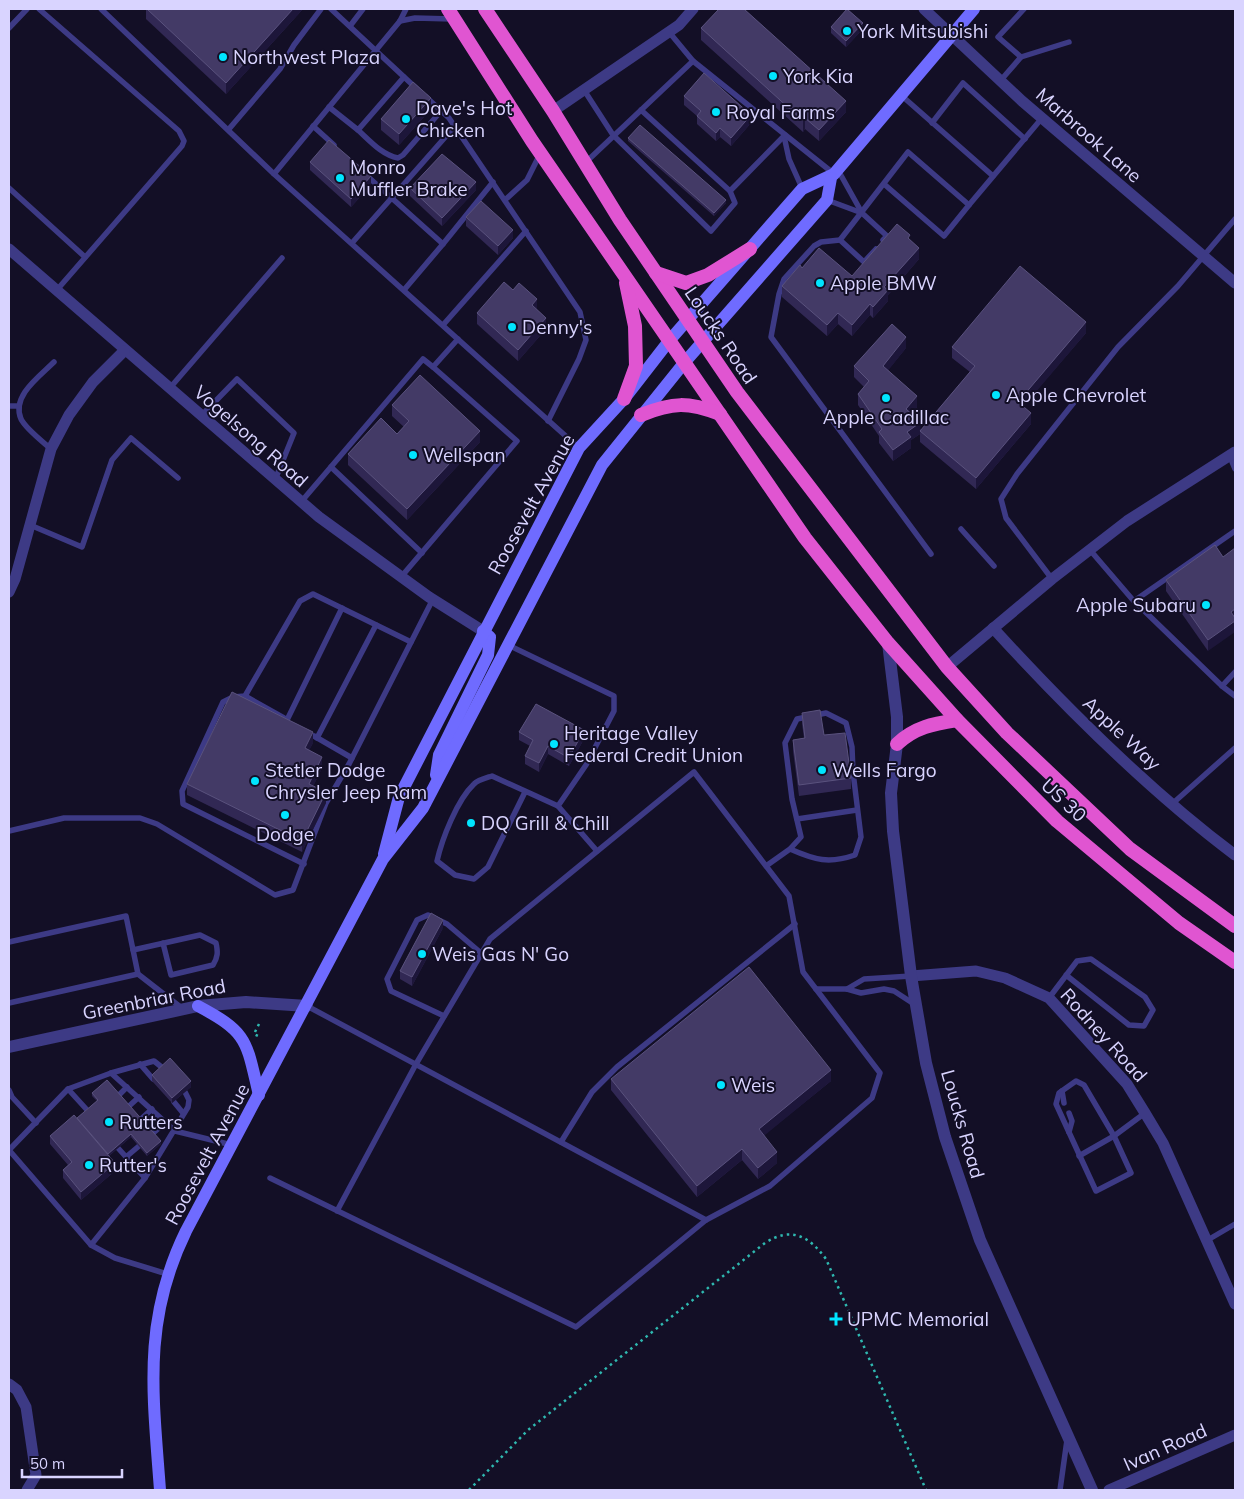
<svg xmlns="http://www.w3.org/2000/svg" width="1244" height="1499" font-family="Mulish,sans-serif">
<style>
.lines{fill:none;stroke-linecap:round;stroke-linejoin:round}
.path{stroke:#2fb8b0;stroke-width:2.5;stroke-dasharray:2.5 4;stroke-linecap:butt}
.service{stroke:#3d3a85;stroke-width:5.5}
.minor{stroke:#3d3a85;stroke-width:11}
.tertiary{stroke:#3d3a85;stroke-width:12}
.secondary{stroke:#6f6bff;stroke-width:12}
.trunk{stroke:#e055d1;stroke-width:14}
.wall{fill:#312854}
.shaded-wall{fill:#1d163a}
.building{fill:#433a66;stroke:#5a527e}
.poi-dot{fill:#00e5ff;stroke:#130f26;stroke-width:2}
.labels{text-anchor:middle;stroke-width:4;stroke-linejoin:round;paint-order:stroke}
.poi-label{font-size:19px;fill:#d9d4ff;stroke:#130f26;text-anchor:start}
.street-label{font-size:19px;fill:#d9d4ff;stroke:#130f26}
</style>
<rect width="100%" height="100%" fill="#130f26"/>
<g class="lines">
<!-- path -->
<g class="path">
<polyline points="259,1024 254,1034 260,1037"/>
<path d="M 469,1490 L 528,1430 L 765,1243 C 791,1226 809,1236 826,1259 L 926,1490"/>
</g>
<!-- service -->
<g class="service">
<polyline points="39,9 179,131 184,141 182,146 56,291"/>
<polyline points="101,9 274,174 579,448"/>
<polyline points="331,9 417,89"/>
<polyline points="400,21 415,18 452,19"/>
<polyline points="350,26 363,9"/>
<polyline points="9,28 27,9"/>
<polyline points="669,32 693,61"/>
<polyline points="1021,57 1069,42"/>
<polyline points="1001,80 1021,57 998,37 1024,9"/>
<polyline points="584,90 613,135 711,231 735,203 730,191"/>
<polyline points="902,96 993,176"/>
<polyline points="426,97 449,118 580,312 586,340 579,359 548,421"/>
<polyline points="329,107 358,130 404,77"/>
<polyline points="641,110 730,191 785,135"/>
<polyline points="932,123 963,83 1025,139"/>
<polyline points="313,126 334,145"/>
<polyline points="229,129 280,69 294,45 321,9"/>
<path d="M 358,130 C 370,141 382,155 398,158 L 403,155 L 441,111"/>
<polyline points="784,136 789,159 802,188"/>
<polyline points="585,163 693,61 833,173"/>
<polyline points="838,170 862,213 887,236 883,240"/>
<polyline points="274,174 400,21 406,9"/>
<polyline points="366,175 443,244 404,290"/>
<polyline points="884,184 944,236 969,205 908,152 840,240 821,242 814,246 784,279 779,294 771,337 931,554"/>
<polyline points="9,188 85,257"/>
<polyline points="506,199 527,180 540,154"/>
<polyline points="827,200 862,213"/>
<polyline points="969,205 1042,118"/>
<polyline points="840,240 864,262 876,249"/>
<polyline points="352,243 455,126"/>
<polyline points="443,244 493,182"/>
<polyline points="443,325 526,231"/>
<polyline points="169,389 282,258"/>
<polyline points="9,406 18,406"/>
<polyline points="201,416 237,379 294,433 275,480"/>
<path d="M 51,449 C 42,441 26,429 21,419 C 11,396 40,376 54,362"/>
<polyline points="1230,457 1235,469"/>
<polyline points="331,467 422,553"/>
<polyline points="301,502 423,359 433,367"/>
<polyline points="30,525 82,547 112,460 131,438 178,478"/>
<polyline points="961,529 994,566"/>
<polyline points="1090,550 1132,599 1222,686 1235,696"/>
<polyline points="401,577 517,441 433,367 458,339"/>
<polyline points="1052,579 1006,518 1001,499 1017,474 1118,347 1178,286 1235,219"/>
<polyline points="1134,601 1235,531"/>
<polyline points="508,645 614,696 614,711 586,765 558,806 597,851"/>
<polyline points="1222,686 1235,672"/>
<polyline points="245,696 284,718"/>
<polyline points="287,720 342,608"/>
<polyline points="314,736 352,758"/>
<polyline points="317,738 376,625"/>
<path d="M 525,792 L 488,867 L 474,879 L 455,875 L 437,861 C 442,839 457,800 474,784 C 478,780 486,778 492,776 L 558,806"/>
<polyline points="1172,804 1235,748"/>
<polyline points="797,819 857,810"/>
<polyline points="9,831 64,818 140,818 157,824 275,895 293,890 326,803 349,764 433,599"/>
<polyline points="304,864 183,804 182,791 223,702 233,697 245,696 300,601 313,594 411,642"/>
<path d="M 766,866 L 790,849 L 801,837 L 792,799 L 785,743 L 797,719 L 826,713 L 846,723 L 852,747 L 853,772 L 861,837 L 855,855 C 829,864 815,860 790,849"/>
<polyline points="9,942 126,916 138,974 183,1009"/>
<path d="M 133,950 L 200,935 L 216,943 C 218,952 218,957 213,965 L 171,975 L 163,943"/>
<polyline points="816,989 847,989 861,993 884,989 894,991 914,1004"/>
<polyline points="847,989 864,979 911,976"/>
<polyline points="1049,998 1077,961 1091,959 1145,997 1153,1010 1144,1026 1129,1025 1066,975"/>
<polyline points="9,1003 138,974"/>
<polyline points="307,1006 706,1220"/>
<polyline points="444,1016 391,991 387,979 417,920 428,915 447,924 481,953"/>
<polyline points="140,1064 153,1079"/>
<polyline points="111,1073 154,1061 164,1069"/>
<polygon points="1076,1081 1084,1085 1114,1136 1131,1173 1096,1191 1056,1104 1059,1093"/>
<polyline points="68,1089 88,1111"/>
<polyline points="9,1090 12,1097 36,1123"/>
<polyline points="1062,1091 1064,1103"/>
<polyline points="118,1096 127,1087"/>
<polyline points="174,1102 183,1113"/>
<polyline points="128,1107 139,1097"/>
<polyline points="1069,1113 1072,1121 1069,1132"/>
<polyline points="140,1120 152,1109"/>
<polyline points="152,1134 166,1122"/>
<polyline points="561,1142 592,1092 617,1067 795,924"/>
<polyline points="118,1148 145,1178"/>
<polyline points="9,1150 68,1089 111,1073 175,1131 232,1145"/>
<polyline points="9,1150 91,1245 115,1258 167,1274"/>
<polyline points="1079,1156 1114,1136 1145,1113"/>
<polyline points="126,1157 139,1146"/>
<polyline points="270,1178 576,1327 706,1220 770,1186 872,1098 880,1073 803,972 789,896 694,772 490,939 416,1064 337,1211"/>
<polyline points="1206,1241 1235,1224"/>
<polyline points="91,1245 145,1178 188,1107 189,1100 185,1092"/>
<polyline points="1060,1490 1067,1440"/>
</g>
<!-- minor -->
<g class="minor">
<polyline points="924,9 1022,101 1235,283"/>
<polyline points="553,111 679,25 693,9"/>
<polyline points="9,249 319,517 429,597 483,631"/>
<polyline points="9,592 15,579 51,449 69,415 93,382 124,351"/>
<path d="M 993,628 C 1067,709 1147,789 1235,855"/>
<polyline points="947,667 1052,579 1127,521 1235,452"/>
<polyline points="911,976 976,971 1005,978 1049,998 1127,1084 1145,1113 1163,1143 1235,1304"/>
<polyline points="9,1384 17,1390 26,1407 36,1475 27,1490"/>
<polyline points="1109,1490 1235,1435"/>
</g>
<!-- tertiary -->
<g class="tertiary">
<polyline points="888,643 897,717 897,744 891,793 893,831 911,976 926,1063 945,1137 980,1240 1092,1490"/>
<polyline points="9,1047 198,1006 246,1002 307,1006"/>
</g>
<!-- secondary -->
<g class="secondary">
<polyline points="436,775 439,755 488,655 490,637 483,631"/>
<polyline points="384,854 399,797 579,448 624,399 669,341 802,189 834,174 974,9"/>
<path d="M 198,1006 C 249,1033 246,1041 259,1095"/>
<path d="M 160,1490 C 153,1394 142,1321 186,1231 L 383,859 L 423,808 L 602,465 L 684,363 L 827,200 L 831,178"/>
</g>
<!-- trunk -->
<g class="trunk">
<polyline points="448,9 532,141 805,538 888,643 957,720 1057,821 1179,923 1235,962"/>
<polyline points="485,9 553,111 620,220 737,392 947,667 1007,733 1130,849 1235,926"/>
<polyline points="656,273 686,283 708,275 750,249"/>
<polyline points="624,399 636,366 635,326 626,283"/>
<path d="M 641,415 C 673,402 688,402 720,414"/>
<path d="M 897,744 C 915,727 933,724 957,720"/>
</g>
</g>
<!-- wall -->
<g class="wall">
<polygon points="146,9 303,9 226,94 146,19"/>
<polygon points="831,27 863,29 846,47 831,33"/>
<polygon points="701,28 846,112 819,141 805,129 803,132 701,40"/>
<polygon points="684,96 751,123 731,146 720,137 716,141 697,124 697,116 684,105"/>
<polygon points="431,109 399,145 381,130 381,119"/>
<polygon points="628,138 726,203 714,216 628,141"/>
<polygon points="310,162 371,185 351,207 310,170"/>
<polygon points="410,188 476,190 442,226 410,196"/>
<polygon points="466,217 513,238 498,255 466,226"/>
<polygon points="910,240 919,259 888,295 888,301 873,318 870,315 852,336 838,324 827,336 782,297 782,286 802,268 852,276"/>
<polygon points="537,310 546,329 518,361 477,324 477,313"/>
<polygon points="1086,333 1023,406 1031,424 976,489 920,442 920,434 911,440 911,448 893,461 879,443 879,436 858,405 858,394 864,387 854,377 854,366 906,348 888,370 917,407 911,414 921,430 970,372 952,358 952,347"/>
<polygon points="392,405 480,442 407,520 348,465 348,454 397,434 404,427 392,416"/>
<polygon points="1223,557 1208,651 1166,591 1166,580"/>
<polygon points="802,713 824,735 851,778 851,789 799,796 793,751 793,740 804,738 802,724"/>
<polygon points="519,732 584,739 569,766 548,754 539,772 525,764 525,756 530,746 519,740"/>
<polygon points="313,743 309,750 322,768 313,786 326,803 302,852 187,795 187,784"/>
<polygon points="443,928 412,986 400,979 400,971"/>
<polygon points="152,1075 191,1087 172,1103 152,1081"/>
<polygon points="611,1079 831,1081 764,1135 777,1163 758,1179 742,1160 697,1197 611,1090"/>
<polygon points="92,1093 161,1144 147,1156 131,1137 109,1156 115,1171 81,1200 63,1178 63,1170 68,1165 50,1144 50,1136 77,1118 97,1101 92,1096"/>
</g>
<!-- shaded-wall -->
<g class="shaded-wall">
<polygon points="293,9 303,9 226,94 226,83"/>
<polygon points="863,23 863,29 846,47 846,41"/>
<polygon points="431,98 431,109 399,145 399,134"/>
<polygon points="846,101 846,112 819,141 819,130"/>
<polygon points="751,115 751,123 731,146 731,138"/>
<polygon points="805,118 805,129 803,132 803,121"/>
<polygon points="720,128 720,137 716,141 716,133"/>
<polygon points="371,176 371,185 351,207 351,199"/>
<polygon points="476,182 476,190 442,226 442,218"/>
<polygon points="726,200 726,203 714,216 714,213"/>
<polygon points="513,230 513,238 498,255 498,246"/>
<polygon points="919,248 919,259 888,295 888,301 873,318 873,307 884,287"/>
<polygon points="537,299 537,310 532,305"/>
<polygon points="870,304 870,315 852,336 852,325"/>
<polygon points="838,313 838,324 827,336 827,325"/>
<polygon points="546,318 546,329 518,361 518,350"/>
<polygon points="1086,322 1086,333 1018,413 1018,402"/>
<polygon points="906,337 906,348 883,377 883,366"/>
<polygon points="917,396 917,407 906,420 906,409"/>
<polygon points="1031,413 1031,424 976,489 976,478"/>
<polygon points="921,422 920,434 911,440 911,448 893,461 893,450 907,432"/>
<polygon points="480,431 480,442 407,520 407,509"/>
<polygon points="1235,609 1235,620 1231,612"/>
<polygon points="1235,621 1235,632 1208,651 1208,640"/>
<polygon points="584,730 584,739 569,766 569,758"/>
<polygon points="313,732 313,743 305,759 305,748"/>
<polygon points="548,746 548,754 539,772 539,763"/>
<polygon points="322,757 322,768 309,795 309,784"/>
<polygon points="326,792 326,803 302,852 302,841"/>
<polygon points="443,920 443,928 412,986 412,977"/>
<polygon points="831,1070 831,1081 759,1140 759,1129"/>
<polygon points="191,1081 191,1087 172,1103 172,1098"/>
<polygon points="131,1134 131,1137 105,1159 105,1156"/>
<polygon points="161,1141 161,1144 147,1156 147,1153"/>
<polygon points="742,1149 742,1160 697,1197 697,1186"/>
<polygon points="777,1152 777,1163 758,1179 758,1168"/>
<polygon points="115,1163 115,1171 81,1200 81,1192"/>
</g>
<!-- building -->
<g class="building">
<polygon points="147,9 293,9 226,83"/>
<polygon points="719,9 744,9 846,101 819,130 805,118 803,121 701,28"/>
<polygon points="847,9 863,23 846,41 831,27"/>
<polygon points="704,73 751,115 731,138 720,128 716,133 697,116 701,111 684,96"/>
<polygon points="413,82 431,98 399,134 381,119"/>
<polygon points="640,125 726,200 714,213 628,138"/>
<polygon points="329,140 371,176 351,199 310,162"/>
<polygon points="442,154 476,182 442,218 410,188"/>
<polygon points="481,201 513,230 498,246 466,217"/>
<polygon points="897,224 910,235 908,238 919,248 884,287 888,290 873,307 870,304 852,325 838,313 827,325 782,286 800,265 802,268 819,248 852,276"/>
<polygon points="1020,266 1086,322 1018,402 1031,413 976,478 920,431 975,366 952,347"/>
<polygon points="504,282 513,290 519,283 537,299 532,305 546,318 518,350 477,313"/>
<polygon points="892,324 906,337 883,366 917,396 906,409 921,422 907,432 911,437 893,450 879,432 882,429 858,394 869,381 854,366"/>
<polygon points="420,375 480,431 407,509 348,454 381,418 397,434 409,421 392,405"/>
<polygon points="1215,545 1223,557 1235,548 1235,609 1231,612 1235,618 1235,621 1208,640 1166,580"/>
<polygon points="232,692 313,732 305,748 322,757 309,784 326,792 302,841 187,784"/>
<polygon points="536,704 584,730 569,758 548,746 539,763 525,756 533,740 519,732"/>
<polygon points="820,710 824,735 845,733 851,778 799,785 793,740 805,738 802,713"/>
<polygon points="431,913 443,920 412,977 400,971"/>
<polygon points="749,967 831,1070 759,1129 777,1152 758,1168 742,1149 697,1186 611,1079"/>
<polygon points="170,1058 191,1081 172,1098 152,1075"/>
<polygon points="107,1080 161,1141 147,1153 131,1134 108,1154 77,1118 98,1100 92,1093"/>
<polygon points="74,1115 115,1163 81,1192 63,1170 72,1162 50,1136"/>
</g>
<!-- markers -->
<g class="poi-dot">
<circle cx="847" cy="31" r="5"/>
<circle cx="223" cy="57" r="5"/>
<circle cx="773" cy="76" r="5"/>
<circle cx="716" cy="112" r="5"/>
<circle cx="406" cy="119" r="5"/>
<circle cx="340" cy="178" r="5"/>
<circle cx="820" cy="283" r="5"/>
<circle cx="512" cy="327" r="5"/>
<circle cx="996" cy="395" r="5"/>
<circle cx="886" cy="398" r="5"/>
<circle cx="413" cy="455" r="5"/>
<circle cx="1206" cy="605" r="5"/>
<circle cx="554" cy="744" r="5"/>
<circle cx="822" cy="770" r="5"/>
<circle cx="255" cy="781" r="5"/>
<circle cx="285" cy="815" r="5"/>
<circle cx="471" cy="823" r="5"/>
<circle cx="422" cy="954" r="5"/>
<circle cx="721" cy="1085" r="5"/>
<circle cx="109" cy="1122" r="5"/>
<circle cx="89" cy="1165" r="5"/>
<path d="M833.5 1311.5h5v5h5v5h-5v5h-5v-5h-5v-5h5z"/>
</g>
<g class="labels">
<!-- poi labels -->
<g class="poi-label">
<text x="857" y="38">York Mitsubishi</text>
<text x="233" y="64">Northwest Plaza</text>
<text x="783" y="83">York Kia</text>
<text x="416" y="115">Dave's Hot<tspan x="416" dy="22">Chicken</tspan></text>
<text x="726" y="119">Royal Farms</text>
<text x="350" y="174">Monro<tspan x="350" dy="22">Muffler Brake</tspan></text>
<text x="830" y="290">Apple BMW</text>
<text x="522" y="334">Denny's</text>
<text x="1006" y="402">Apple Chevrolet</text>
<text x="886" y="424" text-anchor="middle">Apple Cadillac</text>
<text x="423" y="462">Wellspan</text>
<text x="1196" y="612" text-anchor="end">Apple Subaru</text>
<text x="564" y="740">Heritage Valley<tspan x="564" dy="22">Federal Credit Union</tspan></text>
<text x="265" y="777">Stetler Dodge<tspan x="265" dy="22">Chrysler Jeep Ram</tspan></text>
<text x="832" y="777">Wells Fargo</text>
<text x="481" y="830">DQ Grill &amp; Chill</text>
<text x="285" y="841" text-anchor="middle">Dodge</text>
<text x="432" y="961">Weis Gas N' Go</text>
<text x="731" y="1092">Weis</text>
<text x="119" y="1129">Rutters</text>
<text x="99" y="1172">Rutter's</text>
<text x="847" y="1326">UPMC Memorial</text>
</g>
<!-- street labels -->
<g class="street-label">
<text transform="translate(1089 135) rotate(41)" y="7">Marbrook Lane</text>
<text transform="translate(721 335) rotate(56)" y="7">Loucks Road</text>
<text transform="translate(251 436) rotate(41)" y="7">Vogelsong Road</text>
<text transform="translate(531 504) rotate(-61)" y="7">Roosevelt Avenue</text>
<text transform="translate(1122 733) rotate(43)" y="7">Apple Way</text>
<text transform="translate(1064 800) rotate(43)" y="7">US 30</text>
<text transform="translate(154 999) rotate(-11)" y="7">Greenbriar Road</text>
<text transform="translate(1104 1035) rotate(48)" y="7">Rodney Road</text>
<text transform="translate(963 1124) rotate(74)" y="7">Loucks Road</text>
<text transform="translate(207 1154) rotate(-62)" y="7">Roosevelt Avenue</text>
<text transform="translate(1165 1447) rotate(-24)" y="7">Ivan Road</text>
</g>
</g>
<!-- border -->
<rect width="1244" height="1499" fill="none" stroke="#d9d4ff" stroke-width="20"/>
<!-- scale -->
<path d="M22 1469v8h100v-8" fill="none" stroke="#d9d4ff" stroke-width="2.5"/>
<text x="30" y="1469" font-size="15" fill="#d9d4ff" stroke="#130f26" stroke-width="4" paint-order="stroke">50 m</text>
</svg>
